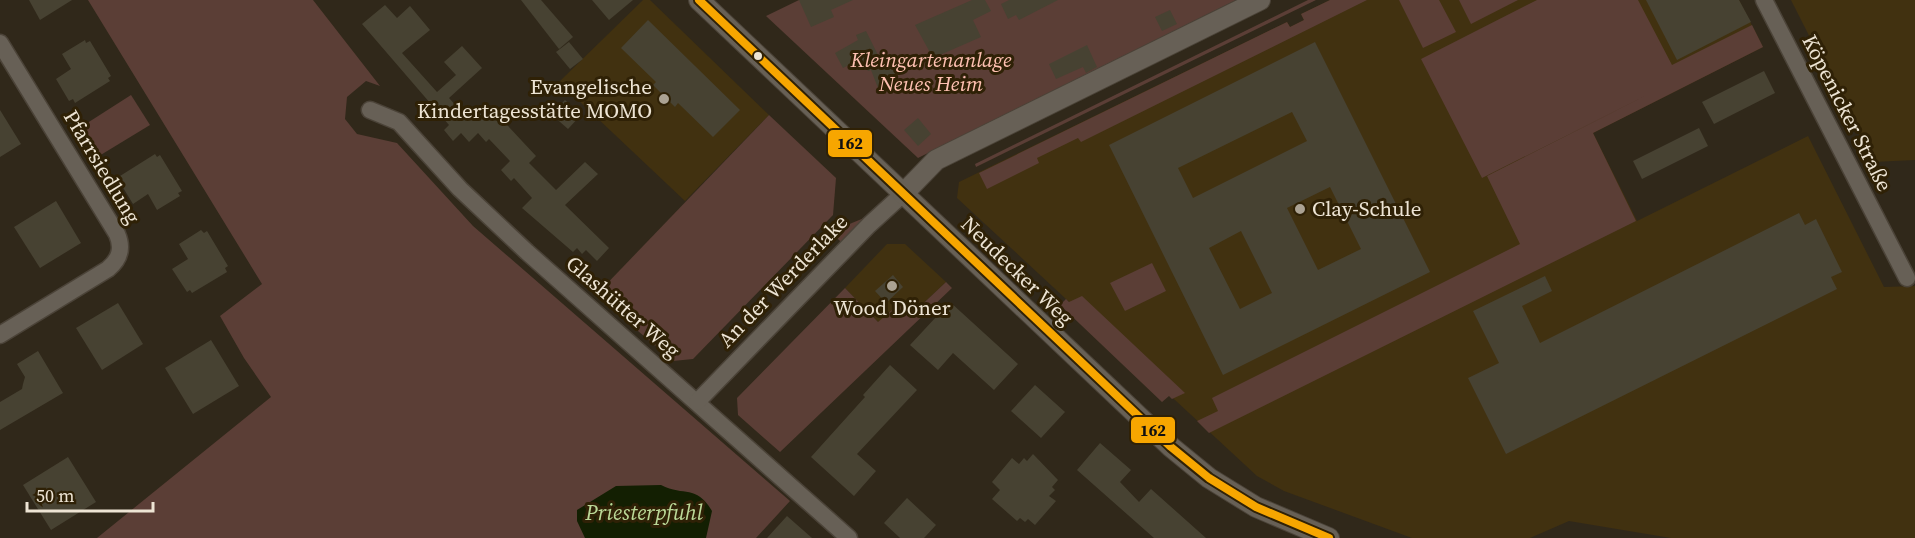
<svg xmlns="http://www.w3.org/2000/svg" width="1915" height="538" font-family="'Source Serif 4',serif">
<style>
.built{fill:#413110}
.green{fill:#5b3e36}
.water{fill:#131f02}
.building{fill:#474232;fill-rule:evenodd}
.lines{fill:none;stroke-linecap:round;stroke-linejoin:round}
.minor-casing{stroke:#4b4338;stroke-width:19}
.tertiary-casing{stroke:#4b4338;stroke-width:22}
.minor{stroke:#676056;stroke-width:16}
.tertiary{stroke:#676056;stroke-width:20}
.bus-1-casing{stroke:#2f2106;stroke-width:12}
.bus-1{stroke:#f7a600;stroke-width:8}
.bus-dot{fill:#ede4d4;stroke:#2f2106;stroke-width:2}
.poi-dot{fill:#aba293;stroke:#2f2106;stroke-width:2}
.labels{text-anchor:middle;stroke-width:6;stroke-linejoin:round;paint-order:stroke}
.park-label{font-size:21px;font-style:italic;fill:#ffc1b2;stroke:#2f2106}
.poi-label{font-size:21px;fill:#ede4d4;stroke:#2f2106;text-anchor:end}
.street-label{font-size:21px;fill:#ede4d4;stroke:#2f2106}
.water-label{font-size:22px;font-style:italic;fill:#bbd998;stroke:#2f2106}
.line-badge{stroke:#2f2106;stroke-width:2}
.pale-badge-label{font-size:16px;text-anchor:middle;font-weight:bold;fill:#111}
</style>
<rect width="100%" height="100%" fill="#30281a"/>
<!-- built -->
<g class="built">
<polygon points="643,0 650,0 769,115 685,201 559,82"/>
<polygon points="1330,0 1739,0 1763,47 1593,133 1637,221 1808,136 1884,287 1915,286 1915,538 1671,538 1569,521 1530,538 1412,538 1284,491 1257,476 957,198 959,182 1287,22 1290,27 1304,20 1301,14"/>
<polygon points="1791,0 1915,0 1915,160 1873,162"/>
<polygon points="887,244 905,244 946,282 911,315 878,322 845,288"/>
</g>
<!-- green -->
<g class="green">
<polygon points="88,0 313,0 380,86 366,81 347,97 345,119 357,134 397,143 473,226 790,501 756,538 97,538 271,397 244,358 220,316 262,284"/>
<polygon points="799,0 1236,0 918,158 766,16"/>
<polygon points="1308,0 1316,0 976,167 975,164"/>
<polygon points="1330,0 1367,0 1081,142 1078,138 1037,158 1039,163 987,189 979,173 1287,22 1290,27 1304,20 1301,14"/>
<polygon points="1399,0 1439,0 1456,32 1423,48"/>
<polygon points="1459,0 1518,0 1471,24"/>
<polygon points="1537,0 1638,0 1672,65 1752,25 1763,47 1593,133 1636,221 1209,433 1197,421 1218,411 1212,398 1520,244 1487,176 1655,91 1482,178 1421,59"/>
<polygon points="131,95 150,125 99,156 81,127"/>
<polygon points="769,115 836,178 833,215 693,359 673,361 596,295"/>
<polygon points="864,218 841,242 832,233 835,230"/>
<polygon points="1152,263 1166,291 1125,311 1110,283"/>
<polygon points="946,282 952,288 780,452 738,415 737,398 845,288 878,322 899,304 911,315"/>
<polygon points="1082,296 1185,393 1172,399 1169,396 1162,402 1060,305 1066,299 1069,302"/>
</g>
<!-- water -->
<path class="water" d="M 661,485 C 685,497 696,484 712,511 L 706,538 L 585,538 L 577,521 L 577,510 L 616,486 Z"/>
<!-- building -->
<g class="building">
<polygon points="29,0 72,0 40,20"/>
<polygon points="521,0 541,0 573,37 559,49"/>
<polygon points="592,0 633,0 609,20"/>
<polygon points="799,0 853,0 831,10 834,17 811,27"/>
<polygon points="972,0 985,0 991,11 973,20 981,37 933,58 915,25"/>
<polygon points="1009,0 1058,0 1019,20 1016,15 1008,19 1001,4"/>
<polygon points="1646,0 1739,0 1751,22 1677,60"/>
<polygon points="385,5 397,18 410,6 430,30 402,53 437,92 456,75 444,62 462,46 482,68 449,98 469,120 478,111 486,120 495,112 536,156 529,163 556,190 585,162 598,174 565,205 609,248 597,261 586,250 582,254 577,248 573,252 522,208 532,198 514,178 511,181 501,170 510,161 489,139 486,142 478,133 469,142 461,133 453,141 444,130 449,125 362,24"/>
<polygon points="1170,10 1177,24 1162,31 1155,17"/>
<polygon points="648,20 740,110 713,137 678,103 675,107 653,85 656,82 621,48"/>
<polygon points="866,31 884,67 891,64 898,79 878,88 871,70 868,71 861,59 843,68 835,53 858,40 856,35"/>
<polygon points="85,40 86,43 90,41 111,76 108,78 110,81 75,103 73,99 69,101 56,79 71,69 62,54"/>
<polygon points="569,42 583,59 570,69 556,52"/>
<path d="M 1315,42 L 1430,272 L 1223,375 L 1109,145 ZM 1292,112 L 1307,141 L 1193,198 L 1178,168 ZM 1330,187 L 1361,249 L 1318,270 L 1287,208 ZM 1241,231 L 1272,293 L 1240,309 L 1209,248 Z"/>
<polygon points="1087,45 1097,67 1086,73 1083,67 1056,79 1049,64"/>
<polygon points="1764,71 1775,93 1714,124 1702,102"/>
<polygon points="565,100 581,115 568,129 551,114"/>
<polygon points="0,110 21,144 0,157"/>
<polygon points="918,118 931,134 918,146 904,130"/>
<polygon points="1699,128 1708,146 1642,179 1633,161"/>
<polygon points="155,154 157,157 160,155 182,191 178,193 180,196 157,210 148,194 133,204 119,181 122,179 120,176"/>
<polygon points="56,201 81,243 40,268 14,227"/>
<polygon points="1799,213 1805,225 1816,219 1842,272 1831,277 1837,289 1506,454 1468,378 1499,363 1473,311 1545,276 1552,291 1522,306 1540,343"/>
<polygon points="201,230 204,233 207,231 228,266 225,268 227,272 192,293 190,290 187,292 172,269 188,259 179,244"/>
<polygon points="893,275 903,287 886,303 875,291"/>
<polygon points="950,302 1018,364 994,390 953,353 938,370 910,345"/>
<polygon points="118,303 143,344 102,370 76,328"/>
<polygon points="211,340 239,386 193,414 165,368"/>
<polygon points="38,351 63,393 0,430 0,402 22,389 23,384 25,377 17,364"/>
<polygon points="890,365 917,390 857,454 876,471 854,496 811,457 865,397 863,395"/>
<polygon points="1035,385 1065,412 1041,438 1011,411"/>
<polygon points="1100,443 1131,470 1120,482 1139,502 1151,489 1206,538 1154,538 1077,470"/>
<polygon points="1033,454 1058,480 1052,487 1055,490 1049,496 1056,501 1035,525 1028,519 1025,522 1020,518 1017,521 992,499 1000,490 992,482 1012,458 1019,464 1024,458 1027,461"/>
<polygon points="68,457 96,502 51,530 23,485"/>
<polygon points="907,498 936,525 924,538 900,538 884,523"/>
<polygon points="787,516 812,538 767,538"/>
</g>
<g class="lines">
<defs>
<g id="minor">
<polyline points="1764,0 1907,278"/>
<path d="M 0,43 L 117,234 C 123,248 120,259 108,269 L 0,335"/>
<polyline points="370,110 399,122 460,189 527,252 849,538"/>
<polyline points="697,402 869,225 903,194"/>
</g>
<g id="tertiary">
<polyline points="699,0 1171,447 1209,478 1256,507 1329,538"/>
<polyline points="903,194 936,160 1260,0"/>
</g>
</defs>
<!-- minor casing -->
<use href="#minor" class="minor-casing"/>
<!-- tertiary casing -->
<use href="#tertiary" class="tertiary-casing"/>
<!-- minor -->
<use href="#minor" class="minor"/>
<!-- tertiary -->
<use href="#tertiary" class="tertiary"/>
<defs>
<polyline id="bus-1" points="699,0 1171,447 1209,478 1256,507 1329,538"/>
</defs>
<!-- bus-1 casing -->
<use href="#bus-1" class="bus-1-casing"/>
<!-- bus-1 -->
<use href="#bus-1" class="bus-1"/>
</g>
<!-- markers -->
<circle class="bus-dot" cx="758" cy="56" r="5"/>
<g class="poi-dot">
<circle cx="664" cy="99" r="6"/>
<circle cx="1300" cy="209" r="6"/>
<circle cx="892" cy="286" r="6"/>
</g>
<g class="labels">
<!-- park labels -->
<g class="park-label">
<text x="931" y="67">Kleingartenanlage<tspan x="931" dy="24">Neues Heim</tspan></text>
</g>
<!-- poi labels -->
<g class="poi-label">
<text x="652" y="94">Evangelische<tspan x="652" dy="24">Kindertagesstätte MOMO</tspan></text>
<text x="1312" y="216" text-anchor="start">Clay-Schule</text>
<text x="892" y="315" text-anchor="middle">Wood Döner</text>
</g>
<!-- street labels -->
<g class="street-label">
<text transform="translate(1847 113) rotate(63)" y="7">Köpenicker Straße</text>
<text transform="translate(102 167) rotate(59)" y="7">Pfarrsiedlung</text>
<text transform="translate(1017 271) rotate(44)" y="7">Neudecker Weg</text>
<text transform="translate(783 281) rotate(-46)" y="7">An der Werderlake</text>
<text transform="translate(623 307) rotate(41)" y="7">Glashütter Weg</text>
</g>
<!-- water labels -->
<g class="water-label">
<text x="644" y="520">Priesterpfuhl</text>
</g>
</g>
<g class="line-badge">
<rect x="827" y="129" width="46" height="29" rx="6" fill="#f7a600"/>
<rect x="1130" y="416" width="46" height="28" rx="6" fill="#f7a600"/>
</g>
<g class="pale-badge-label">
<text x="850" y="149">162</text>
<text x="1153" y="436">162</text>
</g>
<!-- scale -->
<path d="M27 502v9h126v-9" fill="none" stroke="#ede4d4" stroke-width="3"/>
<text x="36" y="502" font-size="18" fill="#ede4d4" stroke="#2f2106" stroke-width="4.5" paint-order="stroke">50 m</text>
</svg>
